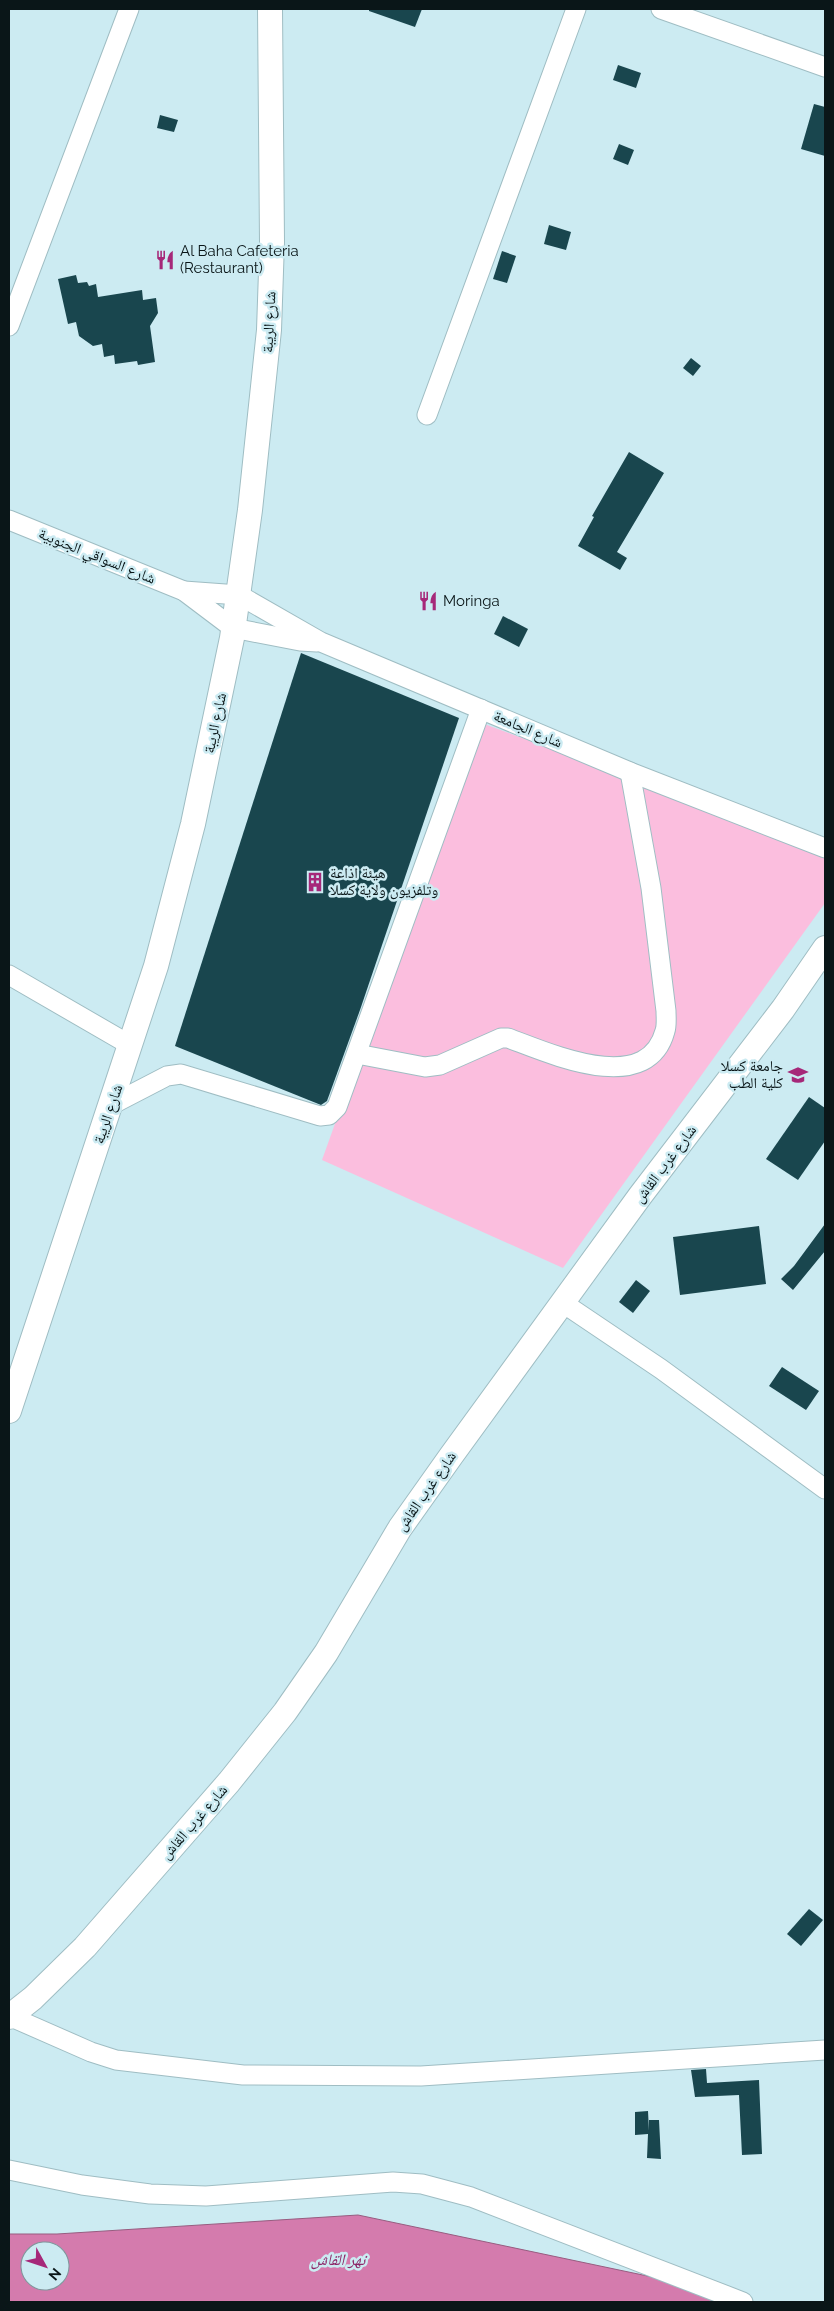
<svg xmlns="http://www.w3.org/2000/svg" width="834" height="2311" font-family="Raleway,'Noto Naskh Arabic',sans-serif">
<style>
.green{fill:#fbbede}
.water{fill:#d47bad;stroke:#975d80;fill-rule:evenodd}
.building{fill:#19464e}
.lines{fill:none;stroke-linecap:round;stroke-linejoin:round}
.minor-casing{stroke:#9fbdc3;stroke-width:21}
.major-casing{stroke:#9fbdc3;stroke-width:26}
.minor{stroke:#fff;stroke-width:19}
.major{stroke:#fff;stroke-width:24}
.labels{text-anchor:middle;stroke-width:5;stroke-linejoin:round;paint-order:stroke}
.poi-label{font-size:15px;fill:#0a1618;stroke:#ccebf2;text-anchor:start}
.street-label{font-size:15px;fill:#0a1618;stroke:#ccebf2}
.water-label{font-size:16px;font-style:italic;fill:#8d2567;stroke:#ccebf2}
</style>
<rect width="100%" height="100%" fill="#ccebf2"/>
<!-- green -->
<polygon class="green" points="479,722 825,850 825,903 563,1268 322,1160"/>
<!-- water -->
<path class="water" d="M 358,2215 L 657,2278 L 734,2302 L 9,2302 L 9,2234 L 57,2234 ZM 30,2251 L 60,2251 L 60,2281 L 30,2281 Z"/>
<!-- building -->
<g class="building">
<polygon points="369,9 422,9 415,27 369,11"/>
<polygon points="618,65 641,73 636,88 613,80"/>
<polygon points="814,104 825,107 825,156 801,149"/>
<polygon points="160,115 178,120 174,132 157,128"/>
<polygon points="619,144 634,150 628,165 613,159"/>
<polygon points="549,225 571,232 566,250 544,244"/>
<polygon points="502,251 516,256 507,283 493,279"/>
<polygon points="76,275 78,283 87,282 89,286 96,284 98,297 142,290 143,300 156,298 158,313 150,326 155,362 138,365 137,361 115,364 114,355 104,357 102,344 93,346 79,336 76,322 68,324 58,279"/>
<polygon points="691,358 701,366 693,376 683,368"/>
<polygon points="629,452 664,473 617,552 627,558 620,570 578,546 594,517 592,516"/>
<polygon points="503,616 528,629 519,647 494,634"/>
<polygon points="301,653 459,718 360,1010 327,1101 321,1105 175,1046"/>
<polygon points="809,1097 825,1108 825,1141 798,1180 766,1159"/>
<polygon points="825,1224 825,1251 793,1290 781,1279 794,1266"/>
<polygon points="759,1226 766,1284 680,1295 673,1237"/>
<polygon points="636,1280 650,1291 633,1313 619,1302"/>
<polygon points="782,1367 819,1391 806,1410 769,1386"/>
<polygon points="809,1909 823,1920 801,1946 787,1934"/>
<polygon points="706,2069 707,2083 759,2080 762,2154 742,2155 739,2095 695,2097 691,2070"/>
<polygon points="648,2111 649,2131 649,2120 659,2120 661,2159 647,2158 648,2134 635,2135 635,2112"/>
</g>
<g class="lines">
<defs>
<g id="minor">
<polyline points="661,9 825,67"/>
<polyline points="9,326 129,9"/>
<polyline points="427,415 576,9"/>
<polyline points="9,520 184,591 233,628 300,641 317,642"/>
<polyline points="184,591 239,595 321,642 630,772 825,848"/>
<polyline points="9,975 130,1045"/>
<path d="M 357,1054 L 425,1067 L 440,1065 L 501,1038 L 508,1038 C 549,1053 647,1098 665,1031 C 667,1025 666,1017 666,1011 L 651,888 L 630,772"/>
<polyline points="111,1105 167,1076 181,1074 320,1116 329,1115 337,1107 481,709"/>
<polyline points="563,1303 661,1369 825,1489"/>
<polyline points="9,2016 91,2052 116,2060 243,2075 421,2076 825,2050"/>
<polyline points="9,2170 82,2185 150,2194 206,2196 393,2182 422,2184 471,2197 743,2302"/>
</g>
<g id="major">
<polyline points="9,1411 156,966 193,824 232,638 250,510 269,330 272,242 270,9"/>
<polyline points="9,2017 33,1998 85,1947 229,1782 285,1712 326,1653 400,1528 451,1456 640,1196 783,1009 825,948"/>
</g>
</defs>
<!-- minor casing -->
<use href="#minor" class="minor-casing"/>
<!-- major casing -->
<use href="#major" class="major-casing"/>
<!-- minor -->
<use href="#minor" class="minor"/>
<!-- major -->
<use href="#major" class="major"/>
</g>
<!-- icons -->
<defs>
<symbol id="restaurant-bare" viewBox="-9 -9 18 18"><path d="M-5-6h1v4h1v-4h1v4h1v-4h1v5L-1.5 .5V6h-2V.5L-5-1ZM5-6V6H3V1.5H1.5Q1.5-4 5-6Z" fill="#a62879" stroke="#ccebf2" stroke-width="2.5" paint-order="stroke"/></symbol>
<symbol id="building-bare" viewBox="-9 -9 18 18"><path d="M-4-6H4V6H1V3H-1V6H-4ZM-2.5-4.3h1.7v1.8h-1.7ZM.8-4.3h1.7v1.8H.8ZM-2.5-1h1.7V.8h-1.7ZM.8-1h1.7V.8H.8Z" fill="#a62879" stroke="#ccebf2" stroke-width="2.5" paint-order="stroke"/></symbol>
<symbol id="university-bare" viewBox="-9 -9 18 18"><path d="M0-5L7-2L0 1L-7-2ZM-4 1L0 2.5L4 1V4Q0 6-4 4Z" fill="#a62879" stroke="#ccebf2" stroke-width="2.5" paint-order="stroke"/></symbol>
</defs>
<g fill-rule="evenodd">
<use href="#restaurant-bare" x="151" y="246" width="28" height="28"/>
<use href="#restaurant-bare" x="414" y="587" width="28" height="28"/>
<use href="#building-bare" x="301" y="868" width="28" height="28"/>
<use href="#university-bare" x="784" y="1061" width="28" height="28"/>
</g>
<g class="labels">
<!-- poi labels -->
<g class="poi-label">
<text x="180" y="256">Al Baha Cafeteria<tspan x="180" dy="17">(Restaurant)</tspan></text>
<text x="443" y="606">Moringa</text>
<text x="330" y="878">هيئة اذاعة<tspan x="330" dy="17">وتلفزيون ولاية كسلا</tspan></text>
<text x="783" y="1071" text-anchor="end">جامعة كسلا<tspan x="783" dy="17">كلية الطب</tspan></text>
</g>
<!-- street labels -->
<g class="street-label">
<text transform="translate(269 322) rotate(-87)" y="5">شارع الريبة</text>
<text transform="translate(97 556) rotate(22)" y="5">شارع السواقي الجنوبية</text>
<text transform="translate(215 723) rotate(-78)" y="5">شارع الريبة</text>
<text transform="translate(528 729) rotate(23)" y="5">شارع الجامعة</text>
<text transform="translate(108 1114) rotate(-71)" y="5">شارع الريبة</text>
<text transform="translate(665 1164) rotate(-53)" y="5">شارع غرب القاش</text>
<text transform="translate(426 1491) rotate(-55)" y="5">شارع غرب القاش</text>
<text transform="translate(194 1822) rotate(-49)" y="5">شارع غرب القاش</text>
</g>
<!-- water labels -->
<g class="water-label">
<text x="338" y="2265">نهر القاش</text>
</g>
</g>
<!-- border -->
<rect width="834" height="2311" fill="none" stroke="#0a1618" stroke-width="20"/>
<!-- north arrow -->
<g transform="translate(45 2266) rotate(130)"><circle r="24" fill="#ccebf2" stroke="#7e969b"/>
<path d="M0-4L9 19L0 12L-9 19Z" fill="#a62879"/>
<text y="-8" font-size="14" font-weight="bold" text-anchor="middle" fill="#0a1618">N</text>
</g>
</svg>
